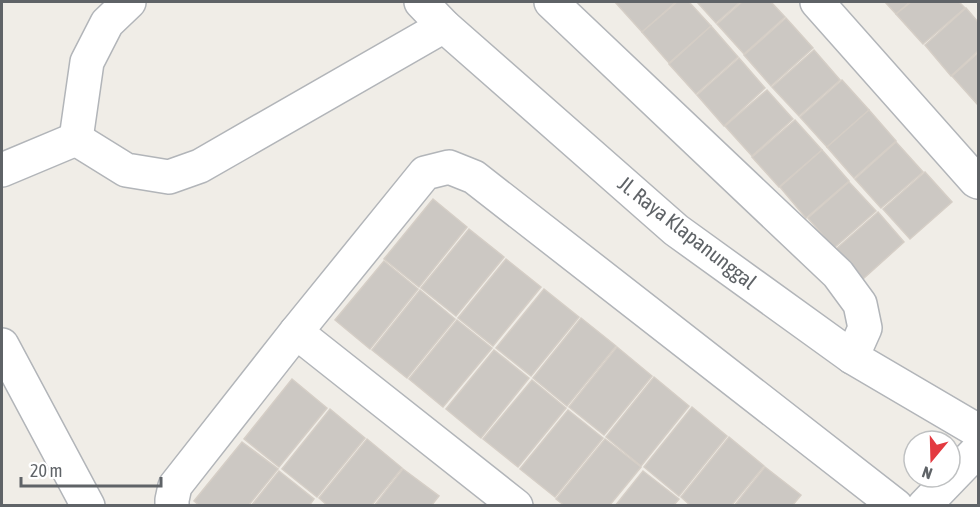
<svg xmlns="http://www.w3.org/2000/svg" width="980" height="507" font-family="'Asap Condensed',sans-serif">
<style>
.building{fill:#ccc8c3;stroke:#d5cec6;stroke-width:1.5}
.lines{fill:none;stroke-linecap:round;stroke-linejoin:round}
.minor-casing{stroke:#b2b5b9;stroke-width:36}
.tertiary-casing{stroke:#b2b5b9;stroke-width:36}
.minor{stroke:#fff;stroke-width:33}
.tertiary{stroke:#fff;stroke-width:33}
.labels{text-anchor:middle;stroke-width:4.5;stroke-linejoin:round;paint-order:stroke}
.street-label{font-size:21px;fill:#5f6367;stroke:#fff}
</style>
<rect width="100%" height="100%" fill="#f0ede7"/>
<!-- building -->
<g class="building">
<polygon points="615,2 676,2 642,32"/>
<polygon points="677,2 689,2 711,26 669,63 642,32"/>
<polygon points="697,2 740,2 716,23"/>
<polygon points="742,2 771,2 785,17 744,54 717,24"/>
<polygon points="885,2 910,2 896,14"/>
<polygon points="911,2 959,2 965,8 923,44 896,14"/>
<polygon points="966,8 978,22 978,51 951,76 925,45"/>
<polygon points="786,18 813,48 771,86 744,55"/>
<polygon points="711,26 738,57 696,94 669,64"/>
<polygon points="814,50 840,80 799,116 772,87"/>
<polygon points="978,53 978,105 952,76"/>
<polygon points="739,58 765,88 724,126 697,95"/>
<polygon points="842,80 869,110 827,147 800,117"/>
<polygon points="767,90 793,119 752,156 725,126"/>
<polygon points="869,110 896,141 854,178 827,147"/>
<polygon points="795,120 822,150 779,187 752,157"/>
<polygon points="896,142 923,172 881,208 855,179"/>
<polygon points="822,150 849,181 806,218 780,187"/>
<polygon points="925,172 952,202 910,239 883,209"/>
<polygon points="849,182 876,211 834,248 808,218"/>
<polygon points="433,199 467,227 419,287 384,259"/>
<polygon points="878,212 904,242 863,279 836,249"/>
<polygon points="469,229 504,257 456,316 421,288"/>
<polygon points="506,259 541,287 493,346 458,318"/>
<polygon points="384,261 418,289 370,349 335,320"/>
<polygon points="544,289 579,317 531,376 496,348"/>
<polygon points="420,290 455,319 407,378 372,350"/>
<polygon points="581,318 616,346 567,406 533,378"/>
<polygon points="457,320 492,348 443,407 409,379"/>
<polygon points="617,347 652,376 604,435 569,407"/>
<polygon points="494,350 529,378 481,438 446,409"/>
<polygon points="654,377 689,406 641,466 606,437"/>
<polygon points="292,379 327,408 279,467 244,439"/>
<polygon points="532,380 566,408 518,467 483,439"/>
<polygon points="692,407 727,436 679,496 644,467"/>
<polygon points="330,409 365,438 317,497 282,469"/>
<polygon points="568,410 603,438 555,497 520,469"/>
<polygon points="729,437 764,466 731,506 691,506 681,497"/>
<polygon points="367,439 402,468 371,506 328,506 319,498"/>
<polygon points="605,439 641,467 609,506 565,506 556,499"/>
<polygon points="242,442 278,469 248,506 200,506 194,501"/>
<polygon points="765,467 801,495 792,506 734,506"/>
<polygon points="403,469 439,496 431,506 374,506"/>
<polygon points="279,471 314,499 309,506 251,506"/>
<polygon points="643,471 679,499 673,506 615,506"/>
</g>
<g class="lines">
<defs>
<g id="minor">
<polyline points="551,2 838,274 860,304 865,328 852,357"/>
<polyline points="817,2 976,181 978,182"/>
<polyline points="76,139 126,170 169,177 200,166 444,26"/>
<polyline points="76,139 87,62 107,23 129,2"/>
<polyline points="2,170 76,139"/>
<polyline points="296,332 516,506"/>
<polyline points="2,345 88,506"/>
<polyline points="172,506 172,500 175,486 296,332 425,173 449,167 474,177 896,506"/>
<polyline points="924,506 978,450"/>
</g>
<polyline id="tertiary" points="421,2 444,26 676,230 852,357 978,431"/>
</defs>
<!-- minor casing -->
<use href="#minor" class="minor-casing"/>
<!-- tertiary casing -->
<use href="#tertiary" class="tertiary-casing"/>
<!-- minor -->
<use href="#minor" class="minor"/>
<!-- tertiary -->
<use href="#tertiary" class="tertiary"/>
</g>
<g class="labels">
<!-- street labels -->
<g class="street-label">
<text transform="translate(687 233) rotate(38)" y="7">Jl. Raya Klapanunggal</text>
</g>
</g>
<!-- border -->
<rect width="980" height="507" fill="none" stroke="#5f6367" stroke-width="6"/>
<!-- north arrow -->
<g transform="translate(932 459) rotate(199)"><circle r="28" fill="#ffffff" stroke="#bfc1c2" stroke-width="1.5"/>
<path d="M0-4.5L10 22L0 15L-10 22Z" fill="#e33a40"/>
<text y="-9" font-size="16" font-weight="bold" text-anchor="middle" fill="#5f6367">N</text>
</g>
<!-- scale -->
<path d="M21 477v9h140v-9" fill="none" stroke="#5f6367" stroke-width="3"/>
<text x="30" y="477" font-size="18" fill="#5f6367" stroke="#ffffff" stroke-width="4.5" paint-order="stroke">20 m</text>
</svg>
